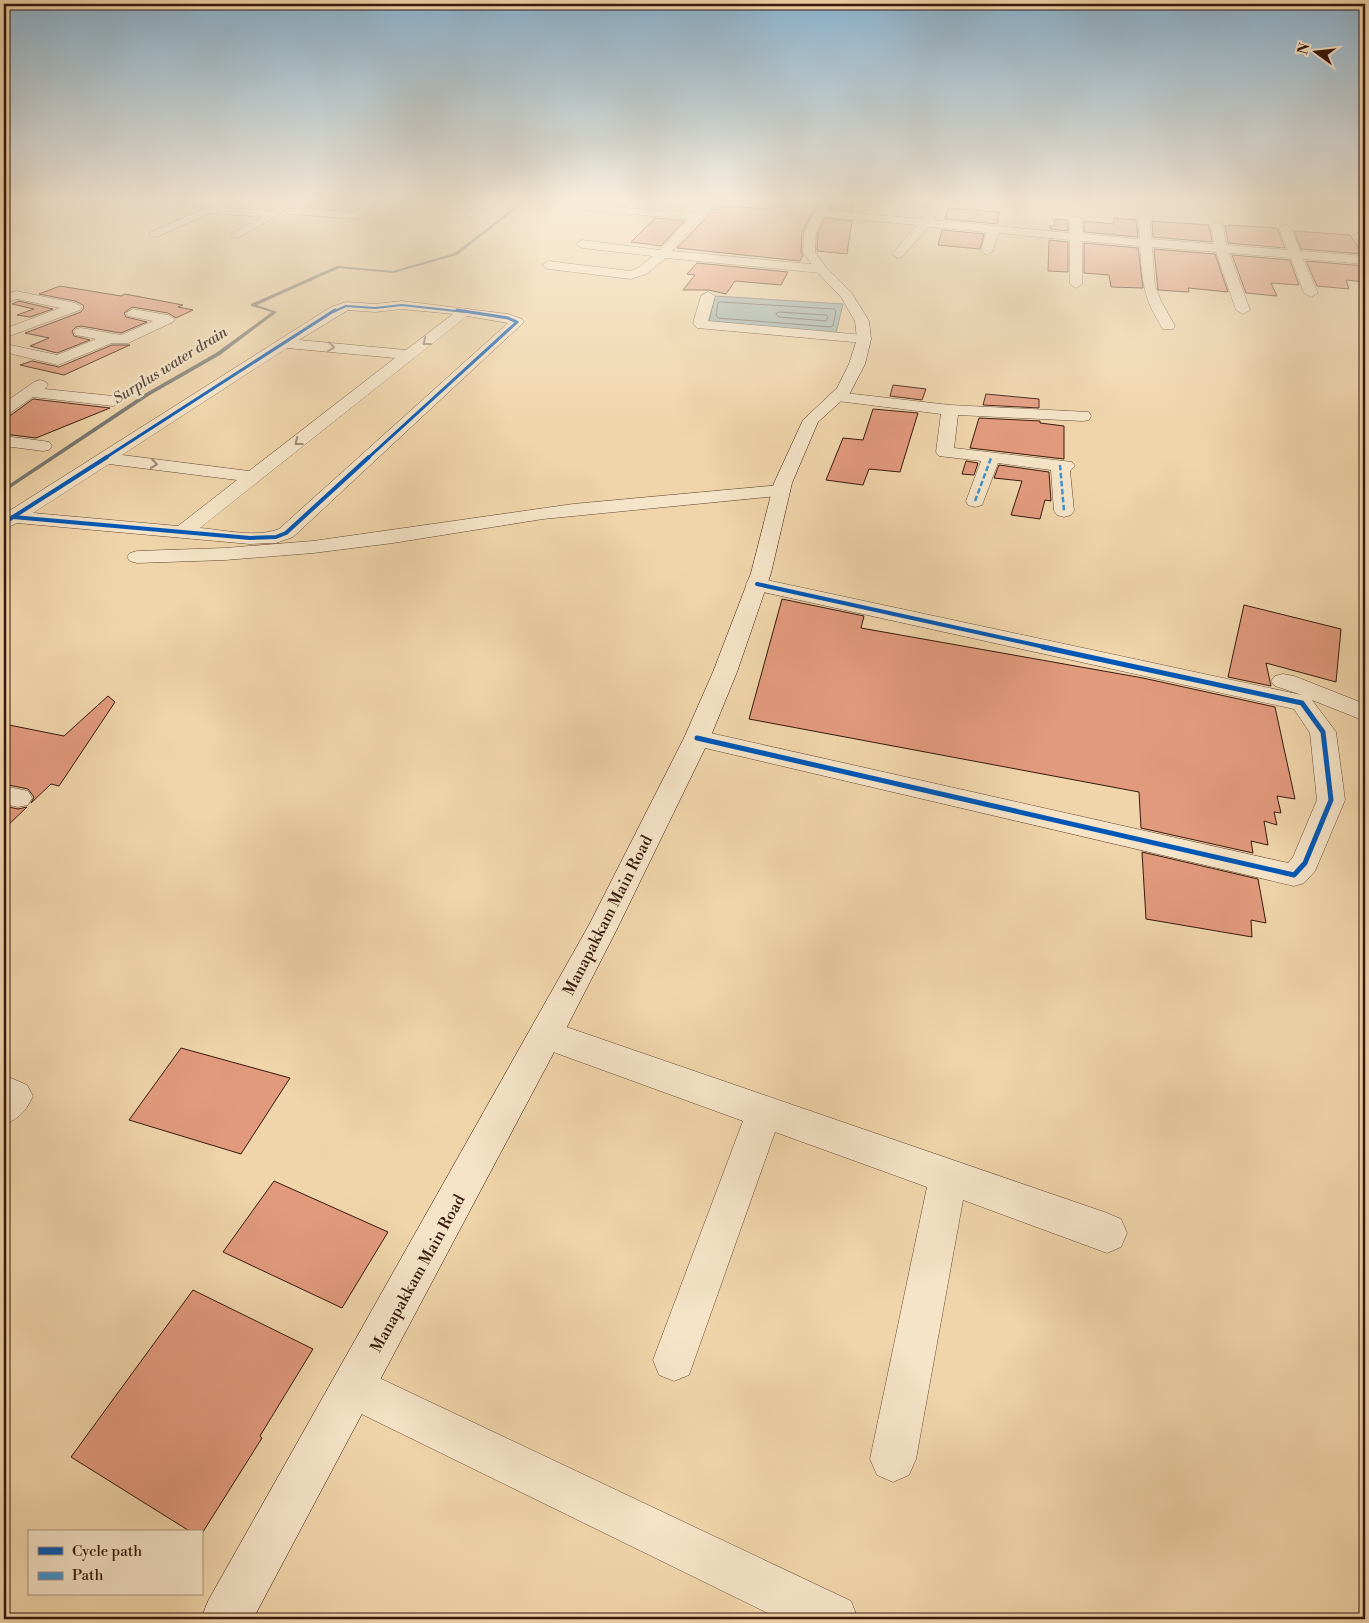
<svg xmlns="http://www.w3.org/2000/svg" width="1369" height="1623" font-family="'Libre Bodoni',serif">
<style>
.water{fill:#9fb6b4;stroke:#757771}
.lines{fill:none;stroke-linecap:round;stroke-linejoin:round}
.shore{stroke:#6a6760;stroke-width:1}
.stream{fill:#757771;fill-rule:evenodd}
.building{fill:#e29a7d;stroke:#36180c}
.street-casing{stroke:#644734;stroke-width:1}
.secondary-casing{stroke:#36180c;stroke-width:1}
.street{fill:#f5e4c8;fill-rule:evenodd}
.secondary{fill:#f5e4c8;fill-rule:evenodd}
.quiet{stroke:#3e93d2;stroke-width:2.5;stroke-dasharray:5.5 2.5;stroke-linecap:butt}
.cycleway-far3-casing{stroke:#f5e4c8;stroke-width:3}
.cycleway-far2-casing{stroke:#f5e4c8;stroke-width:5}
.cycleway-far1-casing{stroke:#f5e4c8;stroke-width:6}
.cycleway-casing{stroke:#f5e4c8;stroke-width:8}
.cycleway-far3{stroke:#0057b8;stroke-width:2}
.cycleway-far2{stroke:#0057b8;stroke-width:3}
.cycleway-far1{stroke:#0057b8;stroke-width:4}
.cycleway{stroke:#0057b8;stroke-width:5}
.oneway{stroke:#9f8873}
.labels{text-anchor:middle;stroke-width:5;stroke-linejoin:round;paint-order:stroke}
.far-water-label{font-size:15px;font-style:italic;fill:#56473e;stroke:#f5e4c8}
.street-label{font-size:16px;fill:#36180c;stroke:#f5e4c8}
</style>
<rect width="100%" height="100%" fill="#f0d5aa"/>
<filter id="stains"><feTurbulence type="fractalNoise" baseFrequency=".004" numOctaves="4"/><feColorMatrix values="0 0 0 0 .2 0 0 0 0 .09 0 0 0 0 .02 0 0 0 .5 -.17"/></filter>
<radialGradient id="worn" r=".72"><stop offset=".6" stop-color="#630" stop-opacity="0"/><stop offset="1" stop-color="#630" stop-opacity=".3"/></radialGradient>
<!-- water -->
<polygon class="water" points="715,296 843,304 836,333 709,322"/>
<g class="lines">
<!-- shore -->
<g class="shore">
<polygon points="721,302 834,309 836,311 833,326 830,327 718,318 716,315 718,303"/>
<polygon points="779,312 826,315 828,317 826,321 779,317 776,314"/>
</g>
<!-- stream -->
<polygon class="stream" points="526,198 530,198 457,255 393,273 339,268 257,305 277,312 220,355 150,395 4,492 4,488 146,393 216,353 272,312 251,306 251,304 337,266 393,271 455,253"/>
</g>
<!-- building -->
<g class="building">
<polygon points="835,198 855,198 853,211 830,209"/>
<polygon points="784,200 818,203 802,232 801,252 803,255 800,261 677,248 714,209 719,210 723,206 769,209 772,205 779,206"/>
<polygon points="948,208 999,212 997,224 945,219"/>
<polygon points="655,218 684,221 661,246 631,242"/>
<polygon points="825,218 852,221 847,254 817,251 818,233"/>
<polygon points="1114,218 1136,220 1138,237 1084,232 1084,221 1114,224"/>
<polygon points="1055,219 1068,220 1068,231 1050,229 1050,226 1054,226"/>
<polygon points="1152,221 1209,225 1212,242 1153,237"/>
<polygon points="1229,225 1277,228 1285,248 1228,243 1225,226 1230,226"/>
<polygon points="942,230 984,234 980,249 938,245"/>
<polygon points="1294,231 1350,235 1363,254 1301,249"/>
<polygon points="1049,240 1068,242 1068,272 1048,271"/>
<polygon points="1084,243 1138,248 1143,288 1111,287 1109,275 1084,273"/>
<polygon points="1154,249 1215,254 1228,292 1188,288 1189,292 1158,290"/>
<polygon points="1232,255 1290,260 1299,285 1271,283 1277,296 1246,293"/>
<polygon points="1306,261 1365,266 1365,282 1346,280 1349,289 1317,286"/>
<polygon points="697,263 788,272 781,285 735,281 726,294 709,290 683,290 695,275 687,274"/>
<polygon points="60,286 121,296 125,294 183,305 178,307 193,310 176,318 168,313 132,307 124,313 126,317 147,322 121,333 81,326 76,327 72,331 74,336 90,340 57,353 30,346 49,338 25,333 81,312 84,308 83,305 75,301 39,294"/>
<polygon points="19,301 53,309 30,317 17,315 34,309 12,304"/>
<polygon points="112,345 130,345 64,375 20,365 32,361 59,367"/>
<polygon points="893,385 926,389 922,400 890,396"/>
<polygon points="986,394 1039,399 1039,408 983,405"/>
<polygon points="33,399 110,408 36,438 4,434 4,417 11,415"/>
<polygon points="873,409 918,413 900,472 869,469 863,485 826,480 843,438 863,440"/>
<polygon points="979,418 1040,421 1040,423 1064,426 1064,459 970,448"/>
<polygon points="966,461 978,463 974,475 962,474"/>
<polygon points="999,465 1049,472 1051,501 1045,500 1040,519 1011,515 1022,481 994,478"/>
<polygon points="782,599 864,616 861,628 1143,678 1275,707 1295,799 1277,796 1281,813 1274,812 1277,825 1264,821 1268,845 1251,841 1253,853 1141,828 1139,792 749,719"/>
<polygon points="1244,605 1341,629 1336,682 1266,663 1271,686 1228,677"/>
<polygon points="108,696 115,702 59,786 51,784 31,803 34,797 28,789 4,784 4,724 64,736"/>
<polygon points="4,806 18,809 27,807 4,829"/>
<polygon points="1142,852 1258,879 1266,923 1251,920 1252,937 1146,919"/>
<polygon points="181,1048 290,1078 241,1154 129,1120"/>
<polygon points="274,1181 388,1232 342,1308 223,1252"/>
<polygon points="193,1290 313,1349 260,1436 262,1438 201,1535 201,1532 191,1532 71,1457"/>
</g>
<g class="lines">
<defs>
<g id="street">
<polygon points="306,198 319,198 302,209 356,212 371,198 382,198 363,218 359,219 289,214 284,211"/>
<polygon points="428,198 494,198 498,201 470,218 464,215 466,213 481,204 433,201"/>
<polygon points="712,198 723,198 698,221 672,251 821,265 827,269 821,273 666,258 646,274 631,279 548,269 542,265 548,261 630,271 638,268 653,256 582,248 576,244 582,240 660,250 688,219 585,210 581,209 580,207 581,205 695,213"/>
<path d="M 869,198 L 915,198 L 942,201 L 943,203 L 933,220 L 1070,233 L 1070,219 L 1076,216 L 1082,219 L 1082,234 L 1140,239 L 1138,219 L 1144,216 L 1150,219 L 1151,239 L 1214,244 L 1211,225 L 1217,222 L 1223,225 L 1226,245 L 1288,250 L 1279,228 L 1285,225 L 1291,228 L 1300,251 L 1365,256 L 1365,264 L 1303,259 L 1318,293 L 1311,297 L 1304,293 L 1291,258 L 1229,253 L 1250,310 L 1243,314 L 1236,310 L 1216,252 L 1152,247 L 1155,286 L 1161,301 L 1175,326 L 1173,329 L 1163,329 C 1143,299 1142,280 1140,246 L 1082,241 L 1082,284 L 1076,288 L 1070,284 L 1070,240 L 998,233 L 993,251 L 987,255 L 981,251 L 986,232 L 928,227 L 902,257 L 898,258 L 892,254 L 917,225 L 820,216 L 815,213 L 820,210 L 922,219 L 931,206 L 874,201 Z"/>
<polygon points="224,200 229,203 223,208 275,211 281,214 237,238 233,237 231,235 233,233 262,217 210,213 159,236 151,236 149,234 151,232"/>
<polygon points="1360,232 1365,234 1365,248 1361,248 1354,235"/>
<polygon points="16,291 75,303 82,307 80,310 4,338 4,329 60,308 17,299 4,304 4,295"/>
<polygon points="708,292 715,296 708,321 864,335 869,336 871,339 869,342 864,343 697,328 693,323 701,296"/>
<path d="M 402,301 L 508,314 L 522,319 L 524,322 L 293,537 L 276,543 L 250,544 L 17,523 L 4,529 L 4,515 L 6,513 L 331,307 L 346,302 L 375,304 ZM 402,309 L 453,314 L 406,350 L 299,340 L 348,310 L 375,312 ZM 467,316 L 508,323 L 279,529 C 256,538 224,530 200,528 ZM 287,348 L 395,358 L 249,471 L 122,455 ZM 109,464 L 237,480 L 178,526 L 33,513 Z"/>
<polygon points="133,309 168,315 175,319 173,322 128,343 112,343 58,365 4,352 4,344 6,344 57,355 96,339 76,335 74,332 76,329 81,328 121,335 153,321 128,316 126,313"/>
<polygon points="40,380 46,382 48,385 45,389 113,396 119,398 121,401 119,404 113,406 33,397 10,413 4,415 4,403 34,382"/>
<polygon points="836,392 950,405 1089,412 1091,416 1089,420 1083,421 958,415 954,448 1072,462 1075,466 1070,471 1074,511 1071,515 1064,517 1057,515 1054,511 1051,470 998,463 982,505 975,507 968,505 966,501 981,461 939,456 936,452 941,414 830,400 828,397 830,394"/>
<polygon points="4,436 43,441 49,442 52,446 49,450 43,451 4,446"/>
<polygon points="781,485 788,487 790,491 788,495 543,519 393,543 313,553 225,560 137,563 130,561 127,557 130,553 137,551 225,548 313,541 573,504"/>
<polygon points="757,578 1302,695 1275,686 1271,681 1275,676 1283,674 1294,676 1365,704 1365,721 1312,700 1336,732 1345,800 1315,871 1304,883 1294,886 688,744 684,738 688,732 697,730 1288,863 1293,857 1317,800 1310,733 1294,709 749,589 746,584 749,579"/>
<polygon points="4,786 28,791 32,798 28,805 18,807 4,804"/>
<polygon points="546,1020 1107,1213 1121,1219 1127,1233 1121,1247 1107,1253 963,1200 916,1459 909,1475 893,1482 877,1475 870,1459 927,1187 775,1132 689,1375 674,1381 659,1375 653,1360 743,1121 534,1045 529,1035 534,1025"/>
<path d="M 4,1075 L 27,1085 L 33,1096 C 26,1111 19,1119 4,1124 Z"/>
<polygon points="354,1366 851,1601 858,1619 780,1619 339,1403 332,1388 339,1373"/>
</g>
<polygon id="secondary" points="823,198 833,198 816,233 815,252 825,266 851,292 869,321 871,339 865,364 850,393 818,422 792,483 771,573 737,672 710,738 616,931 552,1056 253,1619 201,1619 208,1601 589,925 684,738 713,672 751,573 774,483 803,420 837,388 849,364 857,339 855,321 841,297 817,272 803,252 804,233"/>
</defs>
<!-- street casing -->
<use href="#street" class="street-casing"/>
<!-- secondary casing -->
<use href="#secondary" class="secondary-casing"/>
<!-- street -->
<use href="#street" class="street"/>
<!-- secondary -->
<use href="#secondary" class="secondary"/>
<!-- quiet -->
<g class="quiet">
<polyline points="1060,465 1064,511"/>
<polyline points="975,501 991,458"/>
</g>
<defs>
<polyline id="cycleway-far3" points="333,312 346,306 375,308 402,305 465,312"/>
<g id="cycleway-far2">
<polyline points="105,458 335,310"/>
<polyline points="368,458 517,322 508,318 457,310"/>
</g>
<g id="cycleway-far1">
<polyline points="13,517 250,538 276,537 286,533 369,457"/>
<polyline points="13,517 107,457"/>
<polyline points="4,523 13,517"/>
<polyline points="757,584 1049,648"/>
</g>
<polyline id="cycleway" points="697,738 1294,875 1305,863 1331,800 1323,732 1302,703 1043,647"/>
</defs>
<!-- cycleway-far3 casing -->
<use href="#cycleway-far3" class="cycleway-far3-casing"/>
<!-- cycleway-far2 casing -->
<use href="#cycleway-far2" class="cycleway-far2-casing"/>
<!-- cycleway-far1 casing -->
<use href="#cycleway-far1" class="cycleway-far1-casing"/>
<!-- cycleway casing -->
<use href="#cycleway" class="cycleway-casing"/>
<!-- cycleway-far3 -->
<use href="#cycleway-far3" class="cycleway-far3"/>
<!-- cycleway-far2 -->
<use href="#cycleway-far2" class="cycleway-far2"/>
<!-- cycleway-far1 -->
<use href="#cycleway-far1" class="cycleway-far1"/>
<!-- cycleway -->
<use href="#cycleway" class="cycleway"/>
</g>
<!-- one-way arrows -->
<defs><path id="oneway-chevron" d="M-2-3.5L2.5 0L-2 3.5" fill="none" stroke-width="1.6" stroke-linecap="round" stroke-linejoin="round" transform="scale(1.25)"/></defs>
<g class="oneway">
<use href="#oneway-chevron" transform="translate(426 342) rotate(142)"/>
<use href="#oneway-chevron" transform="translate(331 347) rotate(6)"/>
<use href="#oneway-chevron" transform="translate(298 442) rotate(142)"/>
<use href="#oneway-chevron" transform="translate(154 464) rotate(8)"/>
</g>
<!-- sky -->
<linearGradient id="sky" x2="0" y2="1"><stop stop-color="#8bb5d3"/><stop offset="0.47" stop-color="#f8ecd9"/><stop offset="1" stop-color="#f8ecd9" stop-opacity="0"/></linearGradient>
<rect width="1369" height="425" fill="url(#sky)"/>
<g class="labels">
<!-- far-water labels -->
<g class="far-water-label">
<text transform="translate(170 365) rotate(-32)" y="5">Surplus water drain</text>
</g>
<!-- street labels -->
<g class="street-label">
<text transform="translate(607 915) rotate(-63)" y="6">Manapakkam Main Road</text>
<text transform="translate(417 1273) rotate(-61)" y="6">Manapakkam Main Road</text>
</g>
</g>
<!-- margin -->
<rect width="1369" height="1623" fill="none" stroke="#f0d5aa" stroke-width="20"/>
<rect x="5" y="5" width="1359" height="1613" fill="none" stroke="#36180c" stroke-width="2.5"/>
<rect x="10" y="10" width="1349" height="1603" fill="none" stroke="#36180c"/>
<!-- legend -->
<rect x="28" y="1530" width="175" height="65" fill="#f5e4c8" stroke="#a9927d"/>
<rect x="38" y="1547" width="25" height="8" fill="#0057b8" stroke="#a9927d"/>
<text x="72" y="1556" font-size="15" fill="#36180c">Cycle path</text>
<rect x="38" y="1572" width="25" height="8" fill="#3e93d2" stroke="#a9927d"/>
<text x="72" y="1580" font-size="15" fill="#36180c">Path</text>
<!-- north arrow -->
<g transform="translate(1316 52) rotate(285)" stroke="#f5e4c8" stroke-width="4" paint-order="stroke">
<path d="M0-4L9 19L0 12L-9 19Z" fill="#36180c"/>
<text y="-8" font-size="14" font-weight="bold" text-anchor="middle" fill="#36180c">N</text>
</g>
<rect width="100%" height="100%" filter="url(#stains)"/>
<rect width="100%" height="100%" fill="url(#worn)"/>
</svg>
